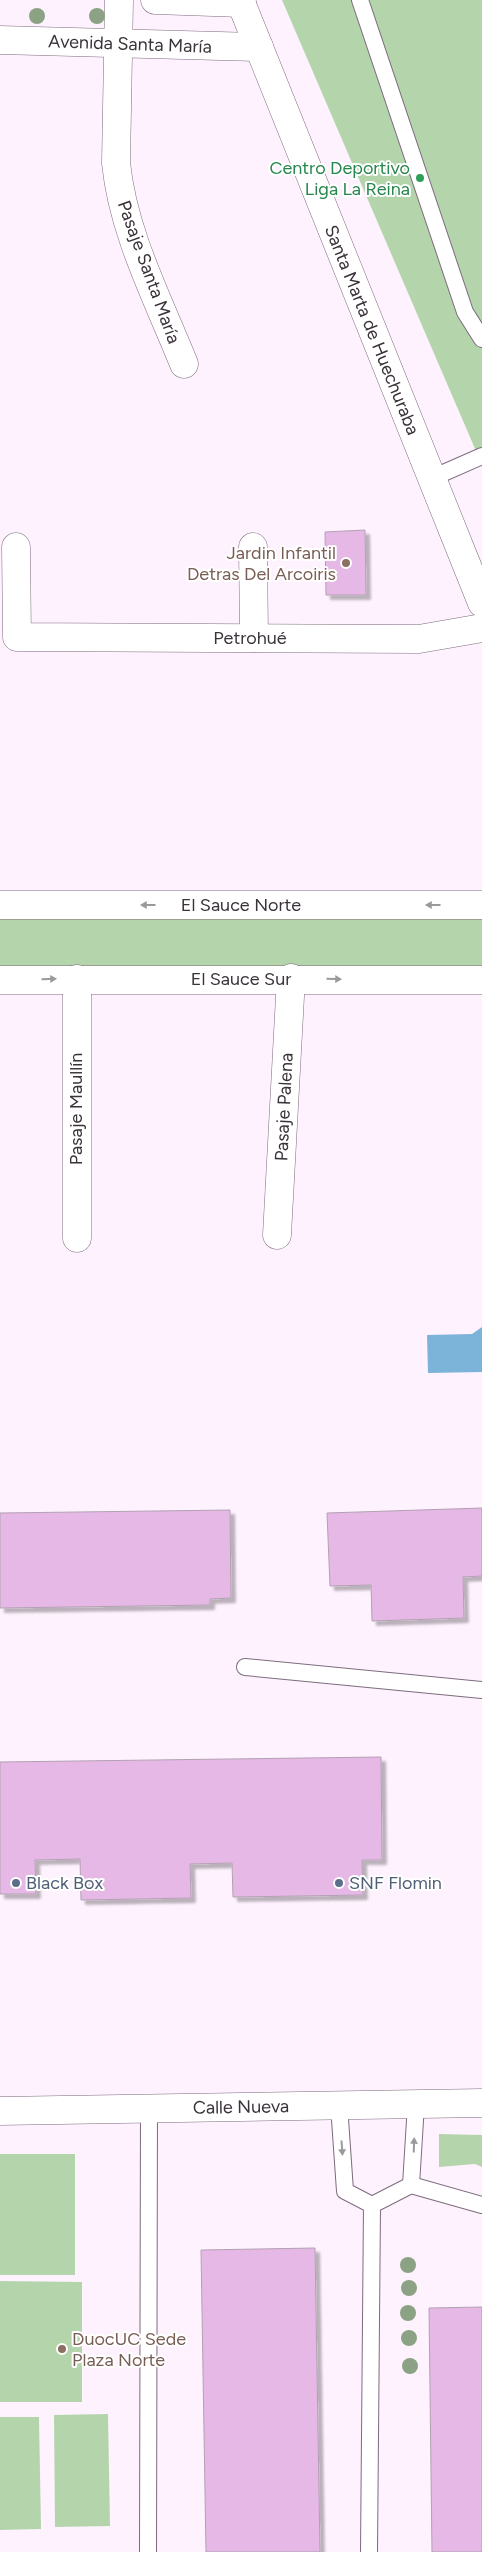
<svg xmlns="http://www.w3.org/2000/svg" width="482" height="2552" font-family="Figtree,sans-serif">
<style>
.green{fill:#b4d5ac}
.water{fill:#7cb3d8}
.building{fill:#e5b8e5;stroke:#b3a1b3;filter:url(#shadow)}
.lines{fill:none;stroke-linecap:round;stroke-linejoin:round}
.lane-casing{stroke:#7d6c7d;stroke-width:18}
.street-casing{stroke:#7d6c7d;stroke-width:29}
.secondary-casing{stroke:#7d6c7d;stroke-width:29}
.lane{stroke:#fff;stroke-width:16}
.street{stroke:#fff;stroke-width:28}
.secondary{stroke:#fff;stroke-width:28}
.tree{fill:#8ca284}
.oneway{fill:#9c999c}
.leisure-dot{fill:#2e9e5b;stroke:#fff;stroke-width:2}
.education-dot{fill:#8d6e63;stroke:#fff;stroke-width:2}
.service-dot{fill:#5c6f8a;stroke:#fff;stroke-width:2}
.labels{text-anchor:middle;stroke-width:4;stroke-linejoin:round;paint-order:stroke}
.street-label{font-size:18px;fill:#3a333a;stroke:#fff}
.leisure-label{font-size:18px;fill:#27864d;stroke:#fff;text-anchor:end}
.education-label{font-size:18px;fill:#785e54;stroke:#fff;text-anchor:end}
.service-label{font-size:18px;fill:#4e5e75;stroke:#fff;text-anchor:start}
</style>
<defs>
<filter id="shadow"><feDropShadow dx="4.5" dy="4.5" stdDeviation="1" flood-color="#0004"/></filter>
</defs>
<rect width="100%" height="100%" fill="#fef2fe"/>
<!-- green -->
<g class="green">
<polygon points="282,0 482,0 482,465"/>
<polygon points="0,911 482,915 482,986 0,981"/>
<polygon points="439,2134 482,2135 482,2167 475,2164 439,2167"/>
<rect x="0" y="2154" width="75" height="121"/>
<polygon points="0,2281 82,2282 82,2402 0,2402"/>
<polygon points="108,2414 110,2526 55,2527 54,2415"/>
<polygon points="0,2417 39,2417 41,2529 0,2530"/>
</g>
<!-- water -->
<polygon class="water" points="482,1327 482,1372 428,1373 427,1335 472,1334"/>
<!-- building -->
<g class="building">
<polygon points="365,530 366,595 326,595 325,532"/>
<polygon points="482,1508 482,1576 463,1577 464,1618 372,1621 371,1585 330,1586 327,1513"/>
<polygon points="230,1510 231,1598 210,1599 210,1605 0,1608 0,1513"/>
<polygon points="381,1757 382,1860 362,1860 363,1895 233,1897 232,1863 190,1864 191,1898 81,1900 80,1859 35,1860 36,1894 0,1894 0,1762"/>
<polygon points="315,2248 320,2552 206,2552 201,2250"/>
<polygon points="482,2307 482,2552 432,2552 429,2308"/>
</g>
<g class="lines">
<defs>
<g id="lane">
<polyline points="360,0 465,312 482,339"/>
<polyline points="432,478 482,456"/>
<polyline points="245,1667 482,1690"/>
<polyline points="339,2105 345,2191 372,2205"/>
<polyline points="411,2185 416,2104"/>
<polyline points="372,2205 411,2185 482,2205"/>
<polyline points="148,2552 149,2109"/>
<polyline points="369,2552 372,2205"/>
</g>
<g id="street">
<path d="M 119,0 L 116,163 C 123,233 158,299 184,364"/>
<polyline points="155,0 242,3"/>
<polyline points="0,40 259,47"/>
<polyline points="16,547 17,637 419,639 482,628"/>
<polyline points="253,547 254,638"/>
<polyline points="277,1235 291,978"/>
<polyline points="77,1238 77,979"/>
<polyline points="0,2111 482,2103"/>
</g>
<g id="secondary">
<polyline points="240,0 482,603"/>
<polyline points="0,905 482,905"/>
<polyline points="0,980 482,980"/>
</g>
</defs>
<!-- lane casing -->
<use href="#lane" class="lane-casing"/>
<!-- street casing -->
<use href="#street" class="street-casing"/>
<!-- secondary casing -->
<use href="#secondary" class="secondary-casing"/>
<!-- lane -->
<use href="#lane" class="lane"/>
<!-- street -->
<use href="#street" class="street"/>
<!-- secondary -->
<use href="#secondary" class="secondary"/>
</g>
<!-- trees -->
<g class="tree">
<circle cx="37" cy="16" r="8"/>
<circle cx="97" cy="16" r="8"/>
<circle cx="408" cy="2265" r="8"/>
<circle cx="409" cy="2288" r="8"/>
<circle cx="408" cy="2313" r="8"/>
<circle cx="409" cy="2338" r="8"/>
<circle cx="410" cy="2366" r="8"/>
</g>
<!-- one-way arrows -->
<defs><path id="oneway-solid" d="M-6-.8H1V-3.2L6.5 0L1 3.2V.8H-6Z" transform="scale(1.25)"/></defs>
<g class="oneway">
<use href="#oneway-solid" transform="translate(148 905) rotate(-180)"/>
<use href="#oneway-solid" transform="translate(433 905) rotate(-180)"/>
<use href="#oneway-solid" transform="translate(49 979) rotate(-1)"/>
<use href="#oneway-solid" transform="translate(334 979) rotate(1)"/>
<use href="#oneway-solid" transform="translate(414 2145) rotate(-88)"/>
<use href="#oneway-solid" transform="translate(342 2148) rotate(86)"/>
</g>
<!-- markers -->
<circle class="leisure-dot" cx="420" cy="178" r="5"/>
<g class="education-dot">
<circle cx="346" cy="563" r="5"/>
<circle cx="62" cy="2349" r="5"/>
</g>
<g class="service-dot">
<circle cx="16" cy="1883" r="5"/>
<circle cx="339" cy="1883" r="5"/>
</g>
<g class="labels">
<!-- street labels -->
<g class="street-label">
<text transform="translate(130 44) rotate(2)" y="6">Avenida Santa María</text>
<text transform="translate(149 272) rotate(70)" y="6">Pasaje Santa María</text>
<text transform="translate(372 330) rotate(68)" y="6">Santa Marta de Huechuraba</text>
<text x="250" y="644">Petrohué</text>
<text x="241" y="911">El Sauce Norte</text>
<text x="241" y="985">El Sauce Sur</text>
<text transform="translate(284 1107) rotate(-87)" y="6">Pasaje Palena</text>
<text transform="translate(76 1109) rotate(-90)" y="6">Pasaje Maullín</text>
<text transform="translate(241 2107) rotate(-1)" y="6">Calle Nueva</text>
</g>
<!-- leisure labels -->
<g class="leisure-label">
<text x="410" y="174">Centro Deportivo<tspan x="410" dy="21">Liga La Reina</tspan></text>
</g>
<!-- education labels -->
<g class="education-label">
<text x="336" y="559">Jardin Infantil<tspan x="336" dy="21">Detras Del Arcoiris</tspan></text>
<text x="72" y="2345" text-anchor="start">DuocUC Sede<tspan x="72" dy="21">Plaza Norte</tspan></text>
</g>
<!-- service labels -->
<g class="service-label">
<text x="26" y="1889">Black Box</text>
<text x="349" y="1889">SNF Flomin</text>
</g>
</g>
</svg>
